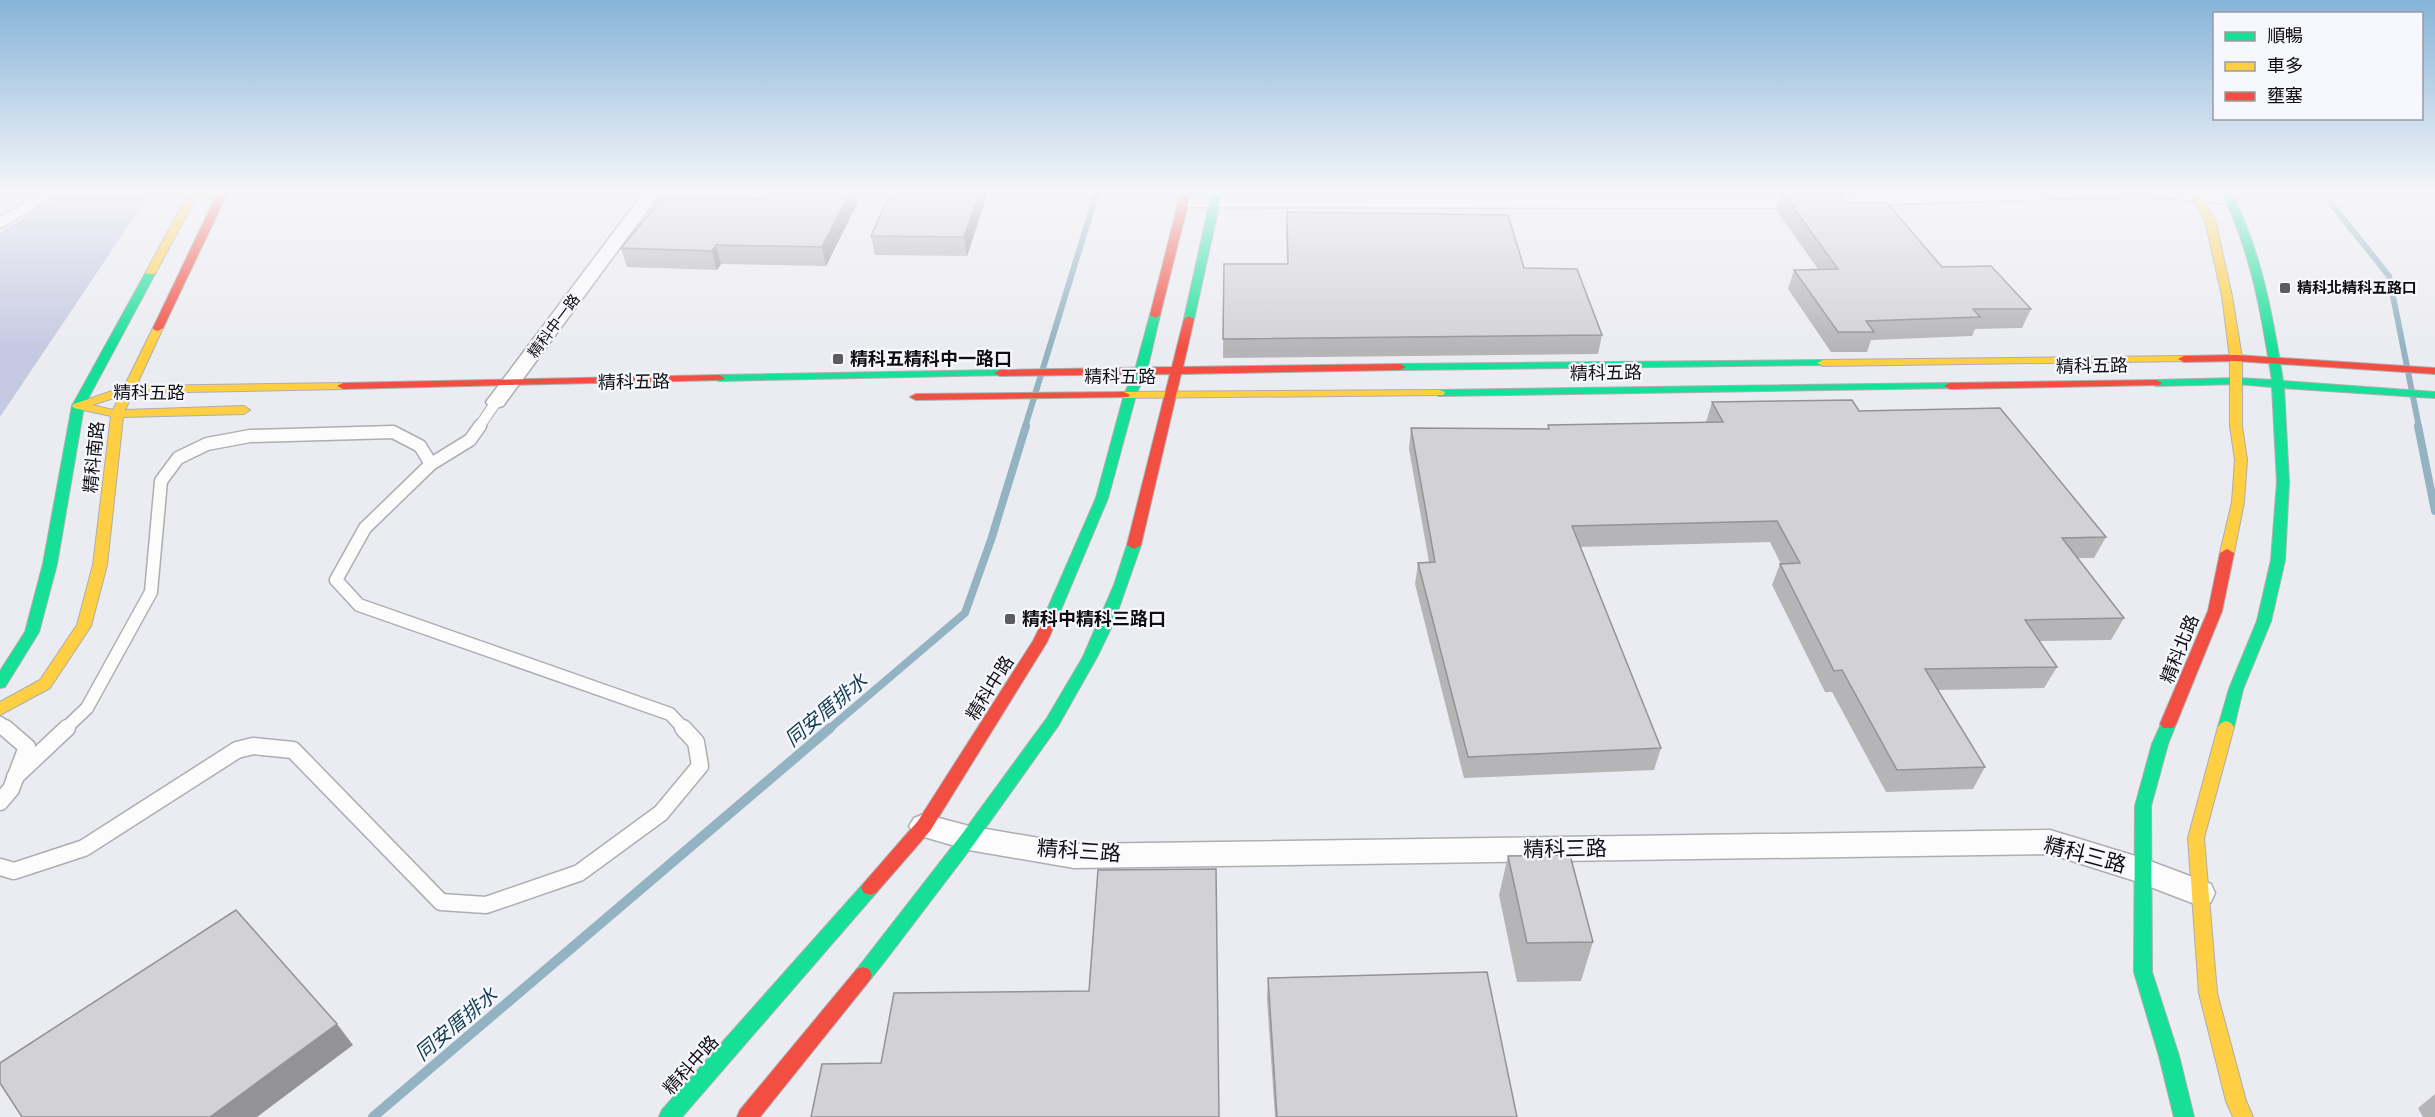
<svg xmlns="http://www.w3.org/2000/svg" width="2435" height="1117" font-family="'Libre Baskerville','Noto Sans TC',serif">
<style>
.forest{fill:#c6c9e2}
.lines{fill:none;stroke-linecap:round;stroke-linejoin:round}
.stream-far2{stroke:#93b3c2;stroke-width:6}
.stream-far1{stroke:#93b3c2;stroke-width:8}
.stream{stroke:#93b3c2;stroke-width:10}
.lane-far2-casing{stroke:#adaeb1;stroke-width:12}
.lane-far1-casing{stroke:#adaeb1;stroke-width:15}
.lane-casing{stroke:#adaeb1;stroke-width:19}
.street-casing{stroke:#adaeb1;stroke-width:3}
.fast-casing{stroke:#adaeb1;stroke-width:2}
.slow-casing{stroke:#adaeb1;stroke-width:2}
.jam-casing{stroke:#adaeb1;stroke-width:2}
.lane-far2{stroke:#fcfcfd;stroke-width:10}
.lane-far1{stroke:#fcfcfd;stroke-width:12}
.lane{stroke:#fcfcfd;stroke-width:16}
.street{fill:#fcfcfd;fill-rule:evenodd}
.fast{fill:#16e098;fill-rule:evenodd}
.slow{fill:#ffcf43;fill-rule:evenodd}
.jam{fill:#f24e42;fill-rule:evenodd}
.wall{fill:#b5b5b8}
.shaded-wall{fill:#939396}
.building{fill:#d2d2d6;stroke:#939396;stroke-width:1.5}
.poi-dot{fill:#5c5c60;stroke:#f7f8ff;stroke-width:2}
.labels{text-anchor:middle;stroke-width:4.5;stroke-linejoin:round;paint-order:stroke}
.far-poi-label{font-size:15px;font-weight:bold;fill:#0f0f12;stroke:#f7f8ff;text-anchor:start}
.far-street-label{font-size:15px;fill:#0f0f12;stroke:#f7f8ff}
.poi-label{font-size:18px;font-weight:bold;fill:#0f0f12;stroke:#f7f8ff;text-anchor:start}
.street-label{font-size:18px;fill:#0f0f12;stroke:#f7f8ff}
.water-label{font-size:20px;font-style:italic;fill:#153e4d;stroke:#f7f8ff}
.near-street-label{font-size:21px;fill:#0f0f12;stroke:#f7f8ff}
</style>
<rect width="100%" height="100%" fill="#ebecf1"/>
<!-- forest -->
<polygon class="forest" points="65,192 151,192 0,417 0,233"/>
<g class="lines">
<!-- stream-far2 -->
<g class="stream-far2">
<polyline points="2322,192 2389,276 2419,427"/>
<polyline points="1025,427 1097,192"/>
</g>
<!-- stream-far1 -->
<g class="stream-far1">
<polyline points="2418,426 2435,511"/>
<polyline points="829,729 965,613 991,540 1026,426"/>
</g>
<!-- stream -->
<polyline class="stream" points="373,1117 830,728"/>
<defs>
<g id="lane-far2">
<polyline points="0,223 52,192"/>
<polyline points="479,427 496,402"/>
</g>
<g id="lane-far1">
<polyline points="480,426 470,440 431,464 365,528 336,580 359,605 670,714 684,729"/>
<polyline points="0,723 7,729"/>
<polyline points="65,729 87,708 151,592 161,481 178,458 207,444 250,436 393,432 420,446 431,464"/>
</g>
<g id="lane">
<polyline points="15,777 67,728"/>
<polyline points="0,802 11,789 27,747 5,728"/>
<polyline points="0,867 14,871 84,848 237,750 253,746 293,750 441,902 486,905 579,873 661,813 700,766 696,742 683,728"/>
</g>
<g id="street">
<polygon points="644,192 661,192 503,406 496,408 489,406 486,402 489,398"/>
<polygon points="1967,192 2209,192 2230,194 2238,199 2230,204 2147,196 1765,208 1184,207 1176,202 1184,197 1765,198"/>
<polygon points="924,814 969,826 1074,844 2050,830 2142,858 2211,884 2215,893 2211,902 2200,906 2135,881 2050,854 1074,868 969,850 914,834 909,826 914,818"/>
</g>
<g id="fast">
<polygon points="1212,192 1222,192 1194,319 1189,322 1184,319"/>
<path d="M 2221,192 L 2231,192 C 2261,250 2273,317 2283,381 L 2435,392 L 2435,398 L 2284,388 L 2289,482 L 2285,560 L 2271,621 L 2243,689 L 2234,727 L 2231,731 L 2226,733 L 2221,731 L 2218,727 L 2229,689 L 2257,621 L 2271,560 L 2277,482 L 2272,387 L 2238,384 L 2156,386 L 2150,383 L 2156,380 L 2238,378 L 2272,380 C 2262,317 2251,249 2221,192 Z"/>
<polygon points="151,269 156,272 84,406 57,564 39,632 5,687 0,688 0,671 25,632 43,564 72,406 146,272"/>
<polygon points="1155,312 1160,315 1147,370 1136,395 1108,498 1054,626 1047,631 1042,629 1040,626 1096,498 1124,395 1135,370 1150,315"/>
<polygon points="1823,360 1827,361 1827,365 1400,370 1394,367 1400,364"/>
<polygon points="1000,370 1006,373 1004,375 719,381 713,378 719,375"/>
<polygon points="1950,383 1954,384 1956,386 1954,388 1439,396 1433,393 1439,390"/>
<polygon points="1134,541 1141,545 1114,622 1097,657 1058,726 974,844 885,961 869,981 863,983 857,981 854,975 857,969 962,834 1047,718 1083,657 1114,585 1127,545"/>
<polygon points="2168,718 2173,720 2176,724 2168,744 2151,806 2152,972 2179,1056 2194,1117 2174,1117 2159,1056 2134,972 2135,806 2152,744 2163,720"/>
<polygon points="870,881 876,883 879,888 876,893 682,1117 659,1117 662,1110 864,883"/>
</g>
<g id="slow">
<polygon points="189,192 199,192 156,272 155,274 147,274 146,272"/>
<polygon points="2188,192 2198,192 2215,220 2232,296 2242,358 2242,426 2247,460 2244,502 2234,553 2227,557 2220,553 2232,502 2235,460 2230,426 2230,358 2222,296 2205,220"/>
<path d="M 158,325 L 163,328 L 136,386 L 343,383 L 349,386 L 343,389 L 133,393 L 125,410 L 244,406 L 250,410 L 244,414 L 123,417 L 107,565 L 91,626 L 50,688 L 0,715 L 0,702 L 40,680 L 77,625 L 93,565 L 111,416 L 74,408 L 72,406 L 74,404 L 124,387 L 153,328 ZM 120,396 L 113,410 L 92,405 Z"/>
<polygon points="2184,356 2190,359 2188,361 1823,366 1817,363 1823,360"/>
<polygon points="1439,390 1443,391 1445,393 1443,395 1124,398 1118,395 1124,392"/>
<polygon points="2226,721 2231,723 2234,727 2204,838 2217,993 2246,1101 2253,1117 2233,1117 2226,1101 2199,993 2188,838 2218,727 2221,723"/>
</g>
<g id="jam">
<polygon points="218,192 228,192 163,328 158,331 154,330 153,328"/>
<polygon points="1181,192 1191,192 1160,315 1155,318 1150,315"/>
<polygon points="1189,316 1194,319 1183,367 1400,364 1406,367 1400,370 1181,374 1141,545 1134,549 1127,545 1170,374 1000,376 994,373 1000,370 1172,367 1184,319"/>
<polygon points="2236,355 2435,368 2435,374 2236,361 2184,362 2178,359 2184,356"/>
<polygon points="719,375 725,378 723,380 343,389 337,386 343,383"/>
<polygon points="2156,380 2162,383 2160,385 1950,389 1944,386 1950,383"/>
<polygon points="1124,392 1130,395 1128,397 916,400 910,397 916,394"/>
<polygon points="2227,549 2234,553 2222,611 2176,724 2173,728 2163,728 2160,724 2208,611 2220,553"/>
<polygon points="1047,621 1054,626 1047,642 930,831 876,893 870,895 864,893 861,888 864,883 918,821 1033,641 1042,623"/>
<polygon points="863,967 869,969 872,975 869,981 760,1117 737,1117 740,1110 857,969"/>
</g>
</defs>
<!-- lane-far2 casing -->
<use href="#lane-far2" class="lane-far2-casing"/>
<!-- lane-far1 casing -->
<use href="#lane-far1" class="lane-far1-casing"/>
<!-- lane casing -->
<use href="#lane" class="lane-casing"/>
<!-- street casing -->
<use href="#street" class="street-casing"/>
<!-- fast casing -->
<use href="#fast" class="fast-casing"/>
<!-- slow casing -->
<use href="#slow" class="slow-casing"/>
<!-- jam casing -->
<use href="#jam" class="jam-casing"/>
<!-- lane-far2 -->
<use href="#lane-far2" class="lane-far2"/>
<!-- lane-far1 -->
<use href="#lane-far1" class="lane-far1"/>
<!-- lane -->
<use href="#lane" class="lane"/>
<!-- street -->
<use href="#street" class="street"/>
<!-- fast -->
<use href="#fast" class="fast"/>
<!-- slow -->
<use href="#slow" class="slow"/>
<!-- jam -->
<use href="#jam" class="jam"/>
</g>
<!-- wall -->
<g class="wall">
<polygon points="767,192 855,192 857,204 826,266 721,264 717,270 627,267 621,248 763,199"/>
<polygon points="891,192 988,192 967,256 875,255 871,236"/>
<polygon points="1489,192 1837,192 1846,203 1942,267 2031,309 2022,328 1975,329 1972,336 1871,340 1867,352 1831,352 1788,289 1794,270 1818,269 1776,210 1781,194 1490,195"/>
<polygon points="1287,212 1524,268 1602,335 1598,354 1223,358 1224,264 1287,264 1286,231"/>
<polygon points="1712,402 1859,411 2106,537 2094,558 2078,558 2124,618 2111,640 2039,641 2057,667 2044,688 1938,690 1985,767 1973,789 1886,792 1832,692 1825,692 1772,585 1780,564 1781,564 1770,542 1580,547 1661,748 1654,770 1464,778 1415,584 1418,563 1429,562 1409,449 1411,428 1548,429 1548,425 1706,422"/>
<polygon points="1508,856 1593,942 1581,981 1517,982 1499,895"/>
<polygon points="1268,978 1517,1117 1275,1117 1267,999"/>
<polygon points="2435,1094 2435,1117 2423,1117 2418,1108"/>
</g>
<!-- shaded-wall -->
<g class="shaded-wall">
<polygon points="850,192 855,192 857,204 826,266 822,247"/>
<polygon points="980,192 988,192 967,256 964,237"/>
<polygon points="716,245 721,264 717,270 712,251"/>
<polygon points="337,1024 353,1045 257,1117 210,1117"/>
</g>
<!-- building -->
<g class="building">
<polygon points="767,192 850,192 822,247 716,245 712,251 621,248 664,196 763,199"/>
<polygon points="891,192 980,192 964,237 871,236"/>
<polygon points="1782,192 1837,192 1846,203 1887,203 1942,267 1991,266 2031,309 1973,309 1980,317 1866,321 1874,332 1838,332 1794,270 1838,269"/>
<polygon points="1287,212 1508,215 1524,268 1577,269 1602,335 1223,339 1224,264 1288,264"/>
<polygon points="1852,400 1859,411 2000,408 2106,537 2062,538 2124,618 2025,620 2057,667 1925,669 1985,767 1897,770 1842,670 1834,671 1780,564 1800,563 1777,521 1572,526 1661,748 1468,757 1418,563 1435,562 1411,428 1549,429 1548,425 1723,422 1712,402"/>
<polygon points="1570,855 1593,942 1527,943 1508,856"/>
<polygon points="1216,869 1219,1117 811,1117 822,1064 881,1063 894,993 1089,991 1098,870"/>
<polygon points="236,910 337,1024 210,1117 22,1117 0,1083 0,1063"/>
<polygon points="1487,972 1517,1117 1277,1117 1268,978"/>
</g>
<!-- sky -->
<linearGradient id="sky" x2="0" y2="1"><stop stop-color="#86b4d9"/><stop offset="0.55" stop-color="#f6f6f9"/><stop offset="1" stop-color="#f6f6f9" stop-opacity="0"/></linearGradient>
<rect width="2435" height="349" fill="url(#sky)"/>
<!-- markers -->
<g class="poi-dot">
<rect x="2279" y="282" width="12" height="12" rx="3"/>
<rect x="832" y="353" width="12" height="12" rx="3"/>
<rect x="1004" y="613" width="12" height="12" rx="3"/>
</g>
<g class="labels">
<!-- far-poi labels -->
<g class="far-poi-label">
<text x="2297" y="293">精科北精科五路口</text>
</g>
<!-- far-street labels -->
<g class="far-street-label">
<text transform="translate(554 326) rotate(-53)" y="5">精科中一路</text>
</g>
<!-- poi labels -->
<g class="poi-label">
<text x="850" y="365">精科五精科中一路口</text>
<text x="1022" y="625">精科中精科三路口</text>
</g>
<!-- street labels -->
<g class="street-label">
<text transform="translate(2092 366) rotate(-1)" y="6">精科五路</text>
<text transform="translate(1606 373) rotate(-1)" y="6">精科五路</text>
<text x="1120" y="383">精科五路</text>
<text transform="translate(634 382) rotate(-1)" y="6">精科五路</text>
<text x="149" y="399">精科五路</text>
<text transform="translate(94 457) rotate(-84)" y="6">精科南路</text>
<text transform="translate(2180 649) rotate(-68)" y="6">精科北路</text>
<text transform="translate(990 688) rotate(-58)" y="6">精科中路</text>
<text transform="translate(691 1065) rotate(-48)" y="6">精科中路</text>
</g>
<!-- water labels -->
<g class="water-label">
<text transform="translate(826 710) rotate(-40)" y="7">同安厝排水</text>
<text transform="translate(456 1024) rotate(-40)" y="7">同安厝排水</text>
</g>
<!-- near-street labels -->
<g class="near-street-label">
<text transform="translate(1565 849) rotate(-1)" y="7">精科三路</text>
<text transform="translate(1079 851) rotate(4)" y="7">精科三路</text>
<text transform="translate(2085 855) rotate(15)" y="7">精科三路</text>
</g>
</g>
<!-- legend -->
<rect x="2213" y="12" width="210" height="108" fill="#f7f8ff" stroke="#9a9ba0" stroke-width="1.5"/>
<rect x="2225" y="32" width="30" height="9" fill="#16e098" stroke="#9a9ba0" stroke-width="1.5"/>
<text x="2267" y="42" font-size="18" fill="#0f0f12">順暢</text>
<rect x="2225" y="62" width="30" height="9" fill="#ffcf43" stroke="#9a9ba0" stroke-width="1.5"/>
<text x="2267" y="72" font-size="18" fill="#0f0f12">車多</text>
<rect x="2225" y="92" width="30" height="9" fill="#f24e42" stroke="#9a9ba0" stroke-width="1.5"/>
<text x="2267" y="102" font-size="18" fill="#0f0f12">壅塞</text>
</svg>
